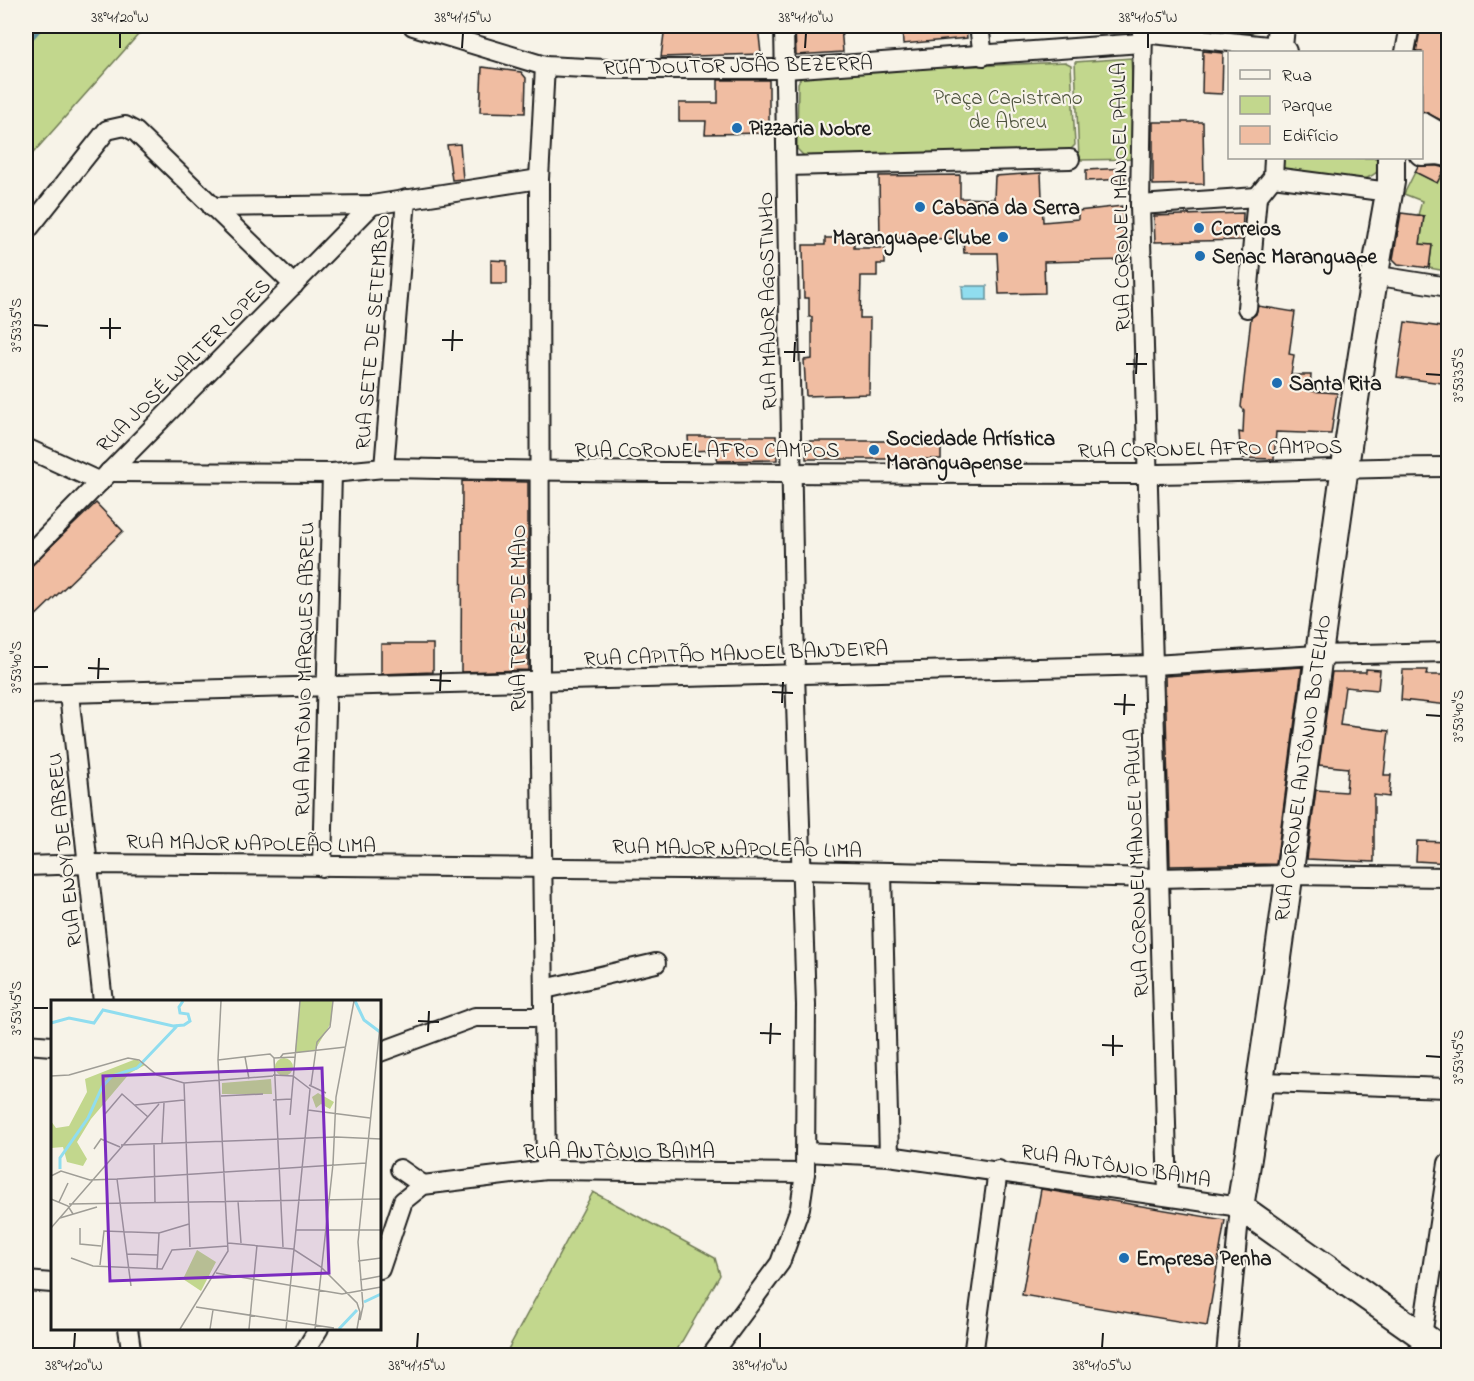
<svg xmlns="http://www.w3.org/2000/svg" width="1474" height="1381" font-family="'Indie Flower',sans-serif">
<style>
.green{fill:#c2d78d;stroke:#6f7a54;stroke-width:1.5}
.water{fill:#90ddef;stroke:#62909b;stroke-width:1.5}
.lines{fill:none;stroke-linecap:round;stroke-linejoin:round}
.stream{stroke:#62909b;stroke-width:4.5}
.building{fill:#f0bda2;stroke:#1c1c1c;stroke-width:1.5}
.street-casing{stroke:#1c1c1c;stroke-width:22}
.secondary-casing{stroke:#1c1c1c;stroke-width:30}
.street{stroke:#f7f3e8;stroke-width:18}
.secondary{stroke:#f7f3e8;stroke-width:26}
.ticks{fill:none;stroke:#1c1c1c;stroke-width:2}
.poi-dot{fill:#1f6fb2;stroke:#f7f3e8;stroke-width:2}
.labels{text-anchor:middle;stroke-width:4.5;stroke-linejoin:round;paint-order:stroke}
.street-label{font-size:21px;fill:#1c1c1c;stroke:#f7f3e8}
.park-label{font-size:21px;fill:#4e543e;stroke:#f7f3e8}
.poi-label{font-size:21px;font-weight:bold;fill:#1c1c1c;stroke:#f7f3e8;text-anchor:start}
.inset-river{fill:none;stroke:#90ddef;stroke-width:3}
.inset-road{fill:none;stroke:#9f9d96;stroke-width:1.5}
.view{fill:#7b2cbf;fill-opacity:0.15;stroke:#7b2cbf;stroke-width:3}
.inset-edge{fill:none;stroke:#1c1c1c;stroke-width:3}
.neatline{fill:none;stroke:#1c1c1c;stroke-width:2}
.ticks-label{font-size:15px;text-anchor:middle;fill:#1c1c1c}
</style>
<rect width="100%" height="100%" fill="#f7f3e8"/>
<filter id="ink" filterUnits="userSpaceOnUse"><feTurbulence type="fractalNoise" baseFrequency=".0167" numOctaves="2"/><feDisplacementMap in="SourceGraphic" scale="12" xChannelSelector="R" yChannelSelector="G"/><feConvolveMatrix kernelMatrix="1 2 1 2 8 2 1 2 1" color-interpolation-filters="sRGB"/></filter>
<g filter="url(#ink)">
<!-- green -->
<g class="green">
<polygon points="26,26 146,26 26,161"/>
<path d="M 1199,26 L 1266,26 C 1249,40 1220,29 1199,26 Z"/>
<polygon points="1131,58 1137,159 1079,160 1075,62"/>
<polygon points="1065,62 1071,65 1075,145 1069,151 805,157 797,149 798,83 803,74"/>
<path d="M 1274,158 L 1384,158 C 1381,172 1373,176 1360,181 L 1274,169 Z"/>
<polygon points="1445,167 1448,169 1446,271 1429,268 1432,246 1420,244 1424,217 1418,215 1422,201 1404,194 1415,172 1437,183"/>
<polygon points="593,1192 715,1258 720,1275 674,1355 505,1355"/>
</g>
<!-- water -->
<polygon class="water" points="962,286 987,286 987,300 963,300"/>
<g class="lines">
<!-- stream -->
<polyline class="stream" points="26,44 42,26"/>
</g>
<!-- building -->
<g class="building">
<polygon points="665,26 758,26 761,54 661,57"/>
<polygon points="795,26 841,26 843,52 796,55"/>
<polygon points="902,26 966,26 967,38 903,44"/>
<polygon points="1421,26 1449,26 1449,124 1422,111 1422,52 1416,52"/>
<polygon points="1203,51 1223,53 1222,94 1202,93"/>
<polygon points="482,67 521,72 526,78 525,113 480,112"/>
<polygon points="718,80 769,80 769,133 705,134 706,121 679,121 679,103 718,103"/>
<polygon points="1153,122 1203,122 1204,184 1153,185"/>
<polygon points="460,144 463,179 452,180 447,145"/>
<polygon points="1418,166 1437,166 1445,168 1437,183 1415,172"/>
<polygon points="1126,168 1125,179 1086,181 1086,170"/>
<polygon points="1041,173 1043,222 1078,219 1078,211 1122,206 1125,260 1044,262 1045,293 999,294 997,253 964,253 963,239 880,238 879,176 960,175 960,198 994,199 995,176"/>
<polygon points="1243,213 1242,240 1155,242 1154,216"/>
<polygon points="1401,213 1424,216 1420,244 1432,245 1429,268 1398,264 1393,259"/>
<polygon points="825,238 854,238 854,248 885,248 885,264 877,264 877,276 861,276 860,318 870,318 869,394 806,396 804,360 812,359 812,317 809,317 809,298 804,298 803,245 825,245"/>
<polygon points="491,260 507,261 507,284 491,284"/>
<polygon points="1258,306 1295,312 1289,354 1294,355 1291,375 1311,375 1310,391 1337,393 1331,434 1276,432 1274,459 1241,458 1239,432 1243,433 1244,410 1241,407 1251,318 1256,314"/>
<polygon points="1405,322 1449,328 1449,384 1397,377"/>
<polygon points="688,436 776,436 777,460 717,461 718,450 689,451"/>
<rect x="806" y="441" width="135" height="18"/>
<polygon points="462,481 528,482 528,670 461,672"/>
<polygon points="96,503 123,531 26,625 26,570"/>
<polygon points="381,644 433,644 433,672 381,674"/>
<polygon points="1302,667 1276,864 1170,866 1165,676"/>
<polygon points="1366,669 1380,670 1378,690 1345,687 1340,725 1389,731 1384,775 1391,775 1389,797 1374,795 1374,862 1307,859 1316,790 1346,792 1348,768 1319,765 1332,672 1366,672"/>
<polygon points="1403,670 1427,670 1426,675 1449,675 1449,705 1401,700"/>
<polygon points="1417,841 1449,842 1449,863 1416,861"/>
<polygon points="1041,1189 1225,1220 1207,1326 1022,1295"/>
</g>
<g class="lines">
<defs>
<g id="street">
<polyline points="413,26 545,66 606,69 786,69 1141,43"/>
<polyline points="979,26 983,56"/>
<polyline points="1143,26 1140,205 1168,1195"/>
<polyline points="1142,33 1279,47 1278,52"/>
<polyline points="1405,52 1410,26"/>
<polyline points="545,66 539,179 540,681 546,1170"/>
<polyline points="787,166 1070,159"/>
<polyline points="1273,177 1389,192"/>
<polyline points="1140,205 1257,197"/>
<polyline points="212,207 372,205 539,179"/>
<polyline points="26,232 107,130 125,126 136,132 294,285"/>
<polyline points="1373,275 1448,287"/>
<polyline points="1247,308 1257,197 1273,177 1274,158"/>
<polyline points="26,448 100,482"/>
<polyline points="384,468 406,199"/>
<path d="M 109,472 L 332,473 L 384,468 C 637,473 891,474 1144,474 C 1245,473 1347,467 1448,467"/>
<polyline points="26,557 372,205"/>
<polyline points="26,694 1153,665 1318,655 1448,652"/>
<polyline points="69,694 103,1002"/>
<polyline points="26,866 88,864 801,870 1158,878 1287,875 1448,877"/>
<polyline points="322,867 332,473"/>
<polyline points="882,873 889,1156"/>
<polyline points="545,989 656,963"/>
<polyline points="26,1044 52,1046"/>
<polyline points="380,1052 475,1017 544,1017"/>
<polyline points="1261,1082 1448,1088"/>
<polyline points="805,1152 889,1156 1240,1207 1226,1356"/>
<polyline points="400,1169 423,1185"/>
<polyline points="380,1269 403,1201 423,1185 546,1170 805,1173"/>
<polyline points="26,1281 52,1283"/>
<polyline points="128,1328 132,1356"/>
<polyline points="302,1356 319,1328"/>
<polyline points="711,1356 780,1263 800,1208 805,1173 806,1005 795,673 784,26"/>
<polyline points="973,1356 998,1170"/>
<polyline points="1419,1356 1448,1163"/>
</g>
<g id="secondary">
<polyline points="1281,26 1279,47 1283,52"/>
<polyline points="1422,126 1448,141"/>
<polyline points="1422,152 1438,151 1448,153"/>
<path d="M 1391,158 L 1391,182 C 1329,522 1297,866 1240,1207 L 1448,1354"/>
</g>
</defs>
<!-- street casing -->
<use href="#street" class="street-casing"/>
<!-- secondary casing -->
<use href="#secondary" class="secondary-casing"/>
<!-- street -->
<use href="#street" class="street"/>
<!-- secondary -->
<use href="#secondary" class="secondary"/>
</g>
</g>
<!-- ticks -->
<path class="ticks" d="M 120,48 L 120,33M 462,48 L 463,33M 805,48 L 806,33M 1148,48 L 1148,33M 33,325 L 48,326M 100,328 L 121,328M 110,339 L 110,318M 442,340 L 463,340M 452,351 L 453,330M 784,352 L 805,352M 794,362 L 795,342M 1126,364 L 1147,364M 1136,374 L 1137,353M 1426,374 L 1441,375M 33,667 L 48,667M 88,668 L 109,669M 98,679 L 99,658M 430,680 L 451,681M 440,691 L 441,670M 772,692 L 793,693M 782,703 L 783,682M 1114,704 L 1135,705M 1124,715 L 1125,694M 1426,715 L 1441,716M 33,1008 L 48,1008M 418,1021 L 439,1022M 428,1032 L 429,1011M 760,1033 L 781,1034M 770,1044 L 771,1023M 1102,1045 L 1123,1046M 1113,1056 L 1113,1035M 1426,1056 L 1441,1057M 74,1348 L 75,1333M 417,1348 L 418,1333M 760,1348 L 760,1333M 1102,1348 L 1103,1333"/>
<!-- markers -->
<g class="poi-dot">
<circle cx="737" cy="128" r="6"/>
<circle cx="920" cy="207" r="6"/>
<circle cx="1199" cy="228" r="6"/>
<circle cx="1003" cy="237" r="6"/>
<circle cx="1200" cy="256" r="6"/>
<circle cx="1277" cy="383" r="6"/>
<circle cx="874" cy="450" r="6"/>
<circle cx="1124" cy="1258" r="6"/>
</g>
<g class="labels">
<!-- street labels -->
<g class="street-label">
<text transform="translate(738 65) rotate(-1)" y="7">RUA DOUTOR JOÃO BEZERRA</text>
<text transform="translate(1120 197) rotate(-91)" y="7">RUA CORONEL MANOEL PAULA</text>
<text transform="translate(767 301) rotate(-91)" y="7">RUA MAJOR AGOSTINHO</text>
<text transform="translate(372 332) rotate(-85)" y="7">RUA SETE DE SETEMBRO</text>
<text transform="translate(183 365) rotate(-45)" y="7">RUA JOSÉ WALTER LOPES</text>
<text transform="translate(1210 448) rotate(-1)" y="7">RUA CORONEL AFRO CAMPOS</text>
<text x="707" y="457">RUA CORONEL AFRO CAMPOS</text>
<text transform="translate(518 618) rotate(-90)" y="7">RUA TREZE DE MAIO</text>
<text transform="translate(736 653) rotate(-2)" y="7">RUA CAPITÃO MANOEL BANDEIRA</text>
<text transform="translate(304 669) rotate(-89)" y="7">RUA ANTÔNIO MARQUES ABREU</text>
<text transform="translate(1302 768) rotate(-82)" y="7">RUA CORONEL ANTÔNIO BOTELHO</text>
<text transform="translate(251 843) rotate(1)" y="7">RUA MAJOR NAPOLEÃO LIMA</text>
<text transform="translate(737 848) rotate(1)" y="7">RUA MAJOR NAPOLEÃO LIMA</text>
<text transform="translate(64 850) rotate(-96)" y="7">RUA ENOY DE ABREU</text>
<text transform="translate(1136 863) rotate(-92)" y="7">RUA CORONEL MANOEL PAULA</text>
<text x="619" y="1158">RUA ANTÔNIO BAIMA</text>
<text transform="translate(1116 1165) rotate(9)" y="7">RUA ANTÔNIO BAIMA</text>
</g>
<!-- park labels -->
<g class="park-label">
<text x="1008" y="104">Praça Capistrano<tspan x="1008" dy="24">de Abreu</tspan></text>
</g>
<!-- poi labels -->
<g class="poi-label">
<text x="749" y="135">Pizzaria Nobre</text>
<text x="932" y="214">Cabana da Serra</text>
<text x="1211" y="235">Correios</text>
<text x="991" y="244" text-anchor="end">Maranguape Clube</text>
<text x="1212" y="263">Senac Maranguape</text>
<text x="1289" y="390">Santa Rita</text>
<text x="886" y="445">Sociedade Artística<tspan x="886" dy="24">Maranguapense</tspan></text>
<text x="1136" y="1265">Empresa Penha</text>
</g>
</g>
<!-- overview -->
<g transform="translate(51 1000)">
<rect width="330" height="330" fill="#f7f3e8"/>
<path d="M 249,1 L 282,1 L 280,23 L 264,50 L 244,53 ZM224 67a9 9 0 1 1 18 0a9 9 0 1 1-18 0ZM 85,59 L 94,65 L 79,73 L 40,119 L 26,142 L 36,159 L 32,166 L 16,162 L 12,147 L 0,148 L 0,121 L 5,128 L 18,126 L 36,92 L 34,79 ZM 220,79 L 221,94 L 171,94 L 171,83 ZM 267,93 L 283,102 L 279,109 L 270,104 L 265,108 L 261,97 ZM 146,250 L 165,262 L 150,291 L 132,279 Z" fill="#c2d78d"/>
<path class="inset-river" d="M 304,1 L 313,20 L 329,32M 0,23 L 18,18 L 43,23 L 52,10 L 122,26 L 133,25 L 139,21 L 137,14 L 129,13 L 128,7 L 132,1M 9,169 L 9,158 L 37,118 L 51,87 L 61,76 L 86,68 L 127,25M 313,302 L 330,294M 288,329 L 306,310"/>
<path class="inset-road" d="M 194,57 L 198,79M 223,58 L 232,247M 229,58 L 232,54 L 295,47M 167,60 L 219,54 L 223,58 L 244,57M 222,75 L 242,76 L 259,89 L 235,329M 0,76 L 18,75 L 77,58 L 88,60 L 106,75 L 133,83 L 222,76M 133,83 L 139,247M 258,85 L 275,93M 260,85 L 266,42 L 279,27 L 282,1M 170,96 L 212,94M 222,100 L 240,99M 84,105 L 133,100M 257,110 L 319,118M 54,114 L 71,94 L 97,117M 239,115 L 249,1M 111,143 L 113,103M 103,144 L 104,203M 70,145 L 285,137 L 330,139M 43,149 L 50,139 L 69,147M 0,176 L 10,171 L 39,180 L 66,179 L 315,163M 66,179 L 80,286M 0,199 L 17,206 L 22,214M 187,201 L 190,243M 8,202 L 17,183M 18,204 L 330,199M 9,218 L 46,207M 0,228 L 108,104M 29,228 L 29,244 L 50,246M 245,230 L 330,230M 177,243 L 242,249 L 270,267 L 306,303 L 309,312 L 306,329M 76,254 L 107,255M 20,258 L 42,266 L 111,269 L 121,250 L 177,246M 307,261 L 330,258M 49,265 L 53,231 L 108,233 L 138,224M 106,269 L 108,233M 165,273 L 291,294 L 330,287M 309,280 L 330,276M 145,307 L 283,328M 309,320 L 312,306 L 307,242 L 330,16M 129,329 L 177,251 L 167,60 L 170,1M 159,329 L 162,310M 198,329 L 206,245M 264,329 L 282,164 L 285,97 L 303,1"/>
<path class="view" d="M 271,68 L 278,273 L 59,281 L 52,76 Z"/>
<rect width="330" height="330" class="inset-edge"/>
</g>
<!-- margin -->
<rect width="1474" height="1381" fill="none" stroke="#f7f3e8" stroke-width="66"/>
<!-- legend -->
<rect x="1228" y="51" width="195" height="108" fill="#f7f3e8" stroke="#9f9d96" stroke-width="1.5"/>
<rect x="1240" y="70" width="30" height="9" fill="#f7f3e8" stroke="#9f9d96" stroke-width="1.5"/>
<text x="1282" y="81" font-size="18" fill="#1c1c1c">Rua</text>
<rect x="1240" y="96" width="30" height="18" fill="#c2d78d" stroke="#9f9d96" stroke-width="1.5"/>
<text x="1282" y="111" font-size="18" fill="#1c1c1c">Parque</text>
<rect x="1240" y="126" width="30" height="18" fill="#f0bda2" stroke="#9f9d96" stroke-width="1.5"/>
<text x="1282" y="141" font-size="18" fill="#1c1c1c">Edifício</text>
<rect x="33" y="33" width="1408" height="1315" class="neatline"/>
<g class="ticks-label">
<text x="120" y="22">38°41'20"W</text>
<text x="463" y="22">38°41'15"W</text>
<text x="806" y="22">38°41'10"W</text>
<text x="1148" y="22">38°41'05"W</text>
<text transform="translate(16 325) rotate(-90)" y="5">3°53'35"S</text>
<text transform="translate(1458 375) rotate(-90)" y="5">3°53'35"S</text>
<text transform="translate(16 667) rotate(-90)" y="5">3°53'40"S</text>
<text transform="translate(1458 716) rotate(-90)" y="5">3°53'40"S</text>
<text transform="translate(16 1008) rotate(-90)" y="5">3°53'45"S</text>
<text transform="translate(1458 1057) rotate(-90)" y="5">3°53'45"S</text>
<text x="74" y="1370">38°41'20"W</text>
<text x="417" y="1370">38°41'15"W</text>
<text x="760" y="1370">38°41'10"W</text>
<text x="1102" y="1370">38°41'05"W</text>
</g>
</svg>
